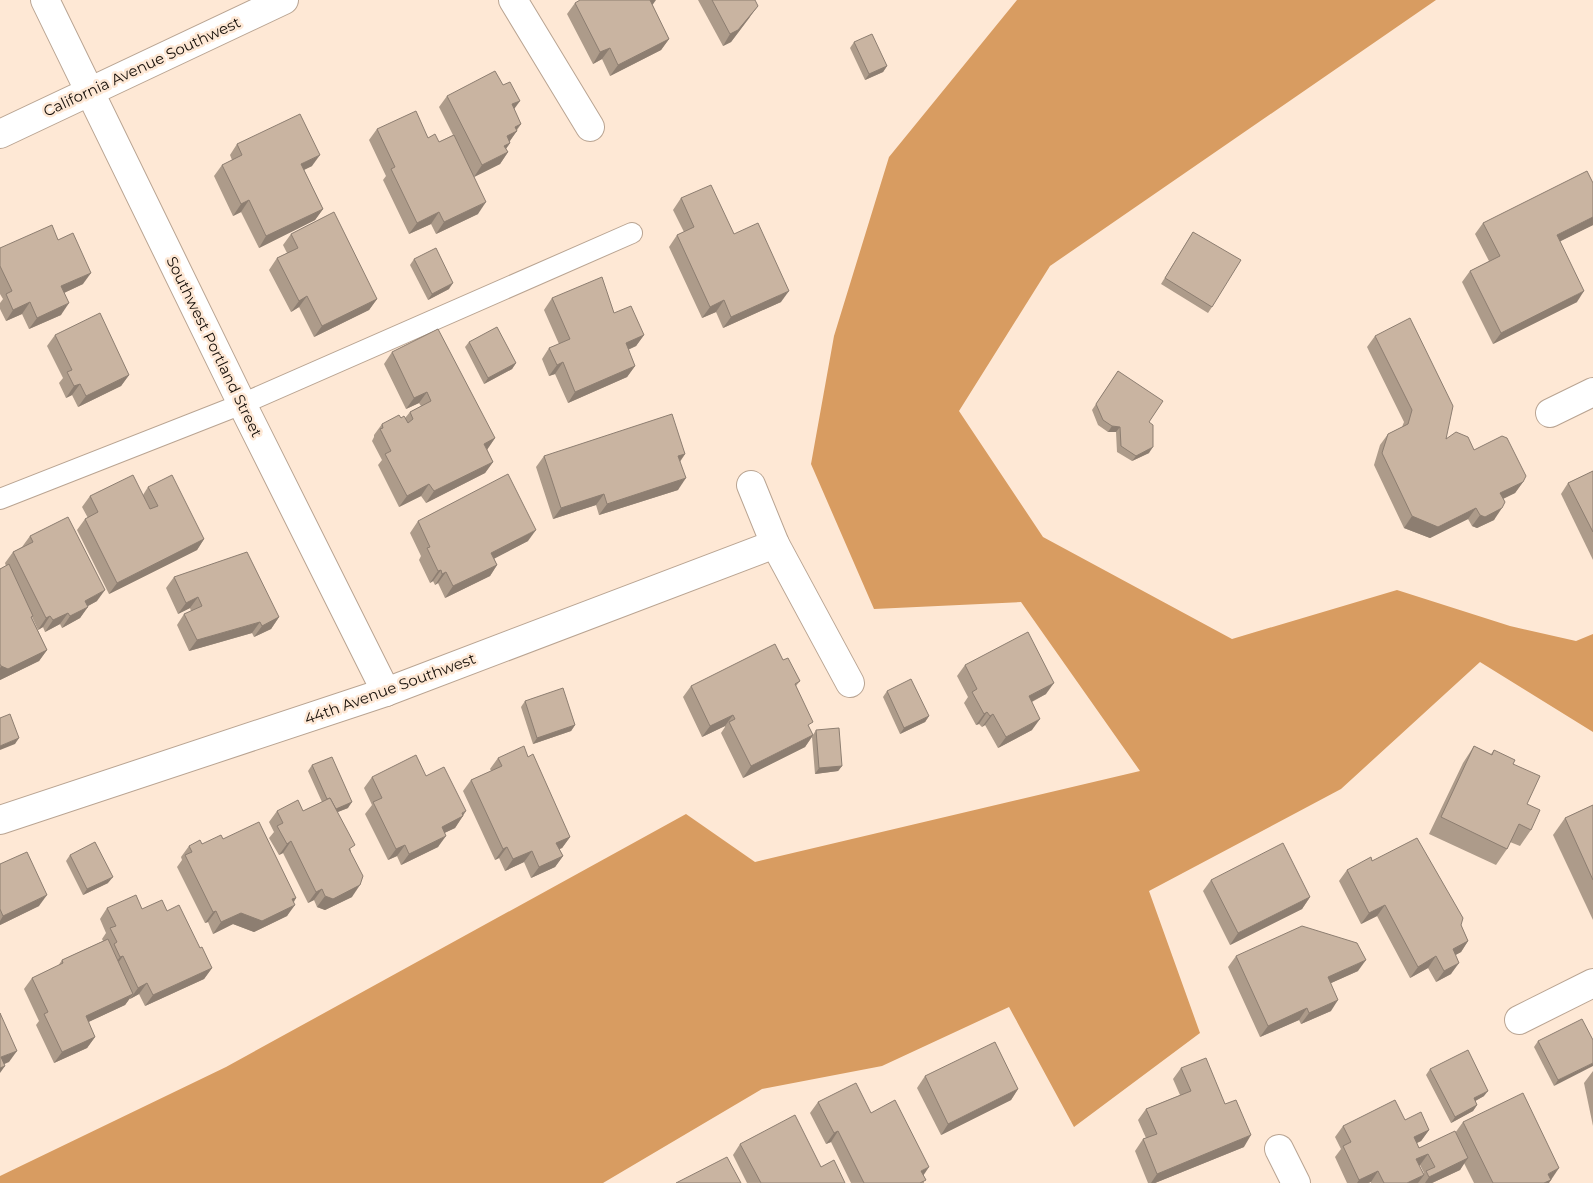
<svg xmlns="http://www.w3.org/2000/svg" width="1593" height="1183" font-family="Montserrat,sans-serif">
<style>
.forest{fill:#d89c61}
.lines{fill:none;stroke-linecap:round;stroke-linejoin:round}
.lane-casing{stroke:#b9a492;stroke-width:22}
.street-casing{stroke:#b9a492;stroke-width:30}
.secondary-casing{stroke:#b9a492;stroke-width:30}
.lane{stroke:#fff;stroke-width:20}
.street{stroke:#fff;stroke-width:28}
.secondary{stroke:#fff;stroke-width:28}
.wall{fill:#ad9b8a;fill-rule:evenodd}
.shaded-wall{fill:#8d7e71}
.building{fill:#c9b4a1;stroke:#8d7e71}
.labels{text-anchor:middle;stroke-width:5;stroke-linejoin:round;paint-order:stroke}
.street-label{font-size:15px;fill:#150e08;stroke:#fee8d5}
</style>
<rect width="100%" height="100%" fill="#fee8d5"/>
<!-- forest -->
<polygon class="forest" points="1017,0 1436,0 1050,266 959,411 1043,537 1232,639 1397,590 1510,626 1576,641 1593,634 1593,732 1480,662 1341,789 1149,891 1200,1033 1074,1127 1009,1007 882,1066 762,1089 603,1183 0,1183 0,1176 226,1067 686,814 755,862 1140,771 1021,602 874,609 811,464 834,336 889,157"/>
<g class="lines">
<defs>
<polyline id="lane" points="0,499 242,404 632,233"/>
<g id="street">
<polyline points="45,0 242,404 386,692"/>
<polyline points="513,0 590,127"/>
<polyline points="1550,413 1593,392"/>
<polyline points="751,485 775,544 850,683"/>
<polyline points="0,820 386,692 775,544"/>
<polyline points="1519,1020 1593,983"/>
<polyline points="1279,1149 1296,1183"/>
</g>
<polyline id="secondary" points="0,134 284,0"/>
</defs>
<!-- lane casing -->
<use href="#lane" class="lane-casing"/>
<!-- street casing -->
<use href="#street" class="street-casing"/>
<!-- secondary casing -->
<use href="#secondary" class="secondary-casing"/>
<!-- lane -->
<use href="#lane" class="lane"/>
<!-- street -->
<use href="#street" class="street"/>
<!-- secondary -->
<use href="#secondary" class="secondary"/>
</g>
<!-- wall -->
<g class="wall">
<polygon points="698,0 755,0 750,17 731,42 723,46"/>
<polygon points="575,3 652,5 669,39 661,50 610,76 602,59 593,64 567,14"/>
<polygon points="854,42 887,66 883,72 865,80 850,48"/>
<polygon points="447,96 514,109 521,124 510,141 510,143 506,149 508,152 500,164 474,177 478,214 436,234 431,224 409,234 383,180 386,176 369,140 377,129 428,138 439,142 453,135 439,107"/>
<polygon points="237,144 312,166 304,170 323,209 315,220 259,248 241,212 233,216 214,176 222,165 232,160 230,155"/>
<polygon points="1593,183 1593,225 1560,241 1577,302 1493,344 1462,282 1470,271 1489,261 1475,234 1483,223"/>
<polygon points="681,198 734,234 781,302 723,328 716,312 702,318 669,247 677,235 684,232 673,210"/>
<polygon points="1193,232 1212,307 1208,313 1161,284"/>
<polygon points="291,234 377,299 369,310 314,337 299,307 291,312 269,270 277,258 287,253 283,245"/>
<polygon points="58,240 83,284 64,293 61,315 29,329 22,314 6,321 0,309 0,303 3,299 0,294 0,248"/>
<polygon points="414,259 449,289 428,300 410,265"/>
<polygon points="552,298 614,313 644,335 636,346 628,350 635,366 627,377 568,403 555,374 549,376 542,359 549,348 559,344 544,310"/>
<polygon points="55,335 129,375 121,386 78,407 72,395 66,398 59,383 63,378 47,346"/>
<polygon points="1375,336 1446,439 1474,450 1523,482 1515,493 1503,499 1494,520 1477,528 1472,526 1468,519 1430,538 1404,528 1374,465 1380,445 1388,434 1402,427 1404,422 1367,347"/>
<polygon points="469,342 516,363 512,369 484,384 465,347"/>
<polygon points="392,352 495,438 487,449 493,462 485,473 426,503 421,496 399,507 378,465 382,460 372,441 374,437 374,435 382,424 401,418 405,418 410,412 421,406 419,403 406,409 384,364"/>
<polygon points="1118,371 1149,422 1149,453 1132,461 1117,452 1116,432 1108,432 1098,425 1092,410"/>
<polygon points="685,454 680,462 678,490 599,515 596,505 553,519 536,467 544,456"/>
<polygon points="1593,471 1593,560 1561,494 1568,483"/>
<polygon points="148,487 204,539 197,550 109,594 77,530 85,519 88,518 82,507 90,496 143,495"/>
<polygon points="418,521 528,541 494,558 497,565 490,576 445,598 438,583 435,585 433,581 430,583 419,560 421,556 410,533"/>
<polygon points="30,536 97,601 88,606 80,618 62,628 60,624 45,632 43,627 38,630 32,617 32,618 47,650 39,661 0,680 0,569 6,566 5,563 13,552 22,547"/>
<polygon points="174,577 279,617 271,629 254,637 252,633 189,651 177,625 184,614 191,611 190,608 178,614 166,588"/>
<polygon points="783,660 800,681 796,686 809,728 813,735 816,730 842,766 838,771 815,774 812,737 805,747 743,778 721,733 725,727 725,726 702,737 683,697 691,686"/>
<polygon points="965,665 1046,694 1032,702 1032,730 998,748 985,725 982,727 979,724 976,725 964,703 968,697 957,676"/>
<polygon points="887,691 929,716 925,722 900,734 883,697"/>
<polygon points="525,701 575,725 571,731 533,744 521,707"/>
<polygon points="1474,746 1491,754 1494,750 1513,764 1527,804 1531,830 1520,846 1510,842 1507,849 1496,865 1429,834 1463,763"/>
<polygon points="498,758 570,837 562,848 559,849 563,856 555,867 531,878 524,862 505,871 499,858 495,860 463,791 471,780 491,771 490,769"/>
<polygon points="312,765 348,808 337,812 351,851 352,897 325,910 317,907 314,900 308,903 283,853 279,855 269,838 274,832 269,822 277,811 303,811 322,802 308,771"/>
<polygon points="426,776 463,816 455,828 444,833 438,847 401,865 397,856 388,860 365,814 372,805 364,788 372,777"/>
<polygon points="1593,805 1593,920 1553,835 1565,818"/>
<polygon points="223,839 296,898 287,916 254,932 233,924 213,934 208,922 205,923 177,867 182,860 181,857 189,846 202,844"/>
<polygon points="70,855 108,883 83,895 66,861"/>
<polygon points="1372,861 1461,925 1468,941 1461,952 1455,955 1451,974 1436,982 1428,968 1410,978 1377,916 1361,924 1339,881 1347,870"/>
<polygon points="0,864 39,906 0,925"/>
<polygon points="1211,880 1310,897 1302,909 1230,945 1203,891"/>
<polygon points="107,908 142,909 167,911 200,948 212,968 204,979 145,1006 139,994 130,999 130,998 125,1005 88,1022 95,1037 87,1048 54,1063 36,1025 39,1021 24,989 32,978 58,966 62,960 103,941 102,939 106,933 100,919"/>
<polygon points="1236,956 1358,971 1331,983 1331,1011 1301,1024 1299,1020 1260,1037 1228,967"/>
<polygon points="1593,1040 1554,1086 1534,1047 1538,1041"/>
<polygon points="1181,1068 1244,1147 1155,1183 1148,1183 1135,1151 1143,1139 1146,1138 1138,1120 1146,1109 1180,1095 1173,1079"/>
<polygon points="1430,1069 1484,1096 1475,1101 1477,1105 1473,1111 1451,1123 1426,1075"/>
<polygon points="1593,1071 1593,1126 1584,1083"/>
<polygon points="925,1076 1018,1089 1011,1100 941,1135 917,1088"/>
<polygon points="818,1102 871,1113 923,1175 924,1183 851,1183 831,1142 826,1144 810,1113"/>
<path d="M 1405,1120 L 1429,1130 L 1421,1141 L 1417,1143 L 1419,1148 L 1455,1133 L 1463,1122 L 1549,1183 L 1474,1183 L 1464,1163 L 1460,1170 L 1432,1183 L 1371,1183 L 1371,1182 L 1368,1183 L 1347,1183 L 1335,1157 L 1341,1149 L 1335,1137 L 1343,1126 ZM 1420,1165 L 1424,1173 L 1424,1174 L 1419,1166 Z"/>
<polygon points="740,1144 821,1167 845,1183 747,1183 733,1155"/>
</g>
<!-- shaded-wall -->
<g class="shaded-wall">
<polygon points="650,0 656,0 651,7 642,12"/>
<polygon points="758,6 731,42 723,46 730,34"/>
<polygon points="669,39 661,50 610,76 618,65"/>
<polygon points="610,48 602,59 593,64 600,52"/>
<polygon points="887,66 883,72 865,80 869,74"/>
<polygon points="520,101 512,112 512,104"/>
<polygon points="521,124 515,131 517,131 509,142 507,136 515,127"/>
<polygon points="510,143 502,154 504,146"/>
<polygon points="508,152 500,164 474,177 482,165"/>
<polygon points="320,155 312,166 293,175 301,164"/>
<polygon points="249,200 241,212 233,216 241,204"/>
<polygon points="486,202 478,214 436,234 444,222"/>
<polygon points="323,209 315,220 259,248 266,236"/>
<polygon points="439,212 431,224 409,234 417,223"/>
<polygon points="1593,217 1593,225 1549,247 1557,235"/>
<polygon points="91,273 83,284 53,298 61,286"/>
<polygon points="453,283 449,289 428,300 432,294"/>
<polygon points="789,291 781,302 723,328 731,317"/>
<polygon points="1584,291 1577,302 1493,344 1501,333"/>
<polygon points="307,296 299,307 291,312 299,301"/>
<polygon points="377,299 369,310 314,337 322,326"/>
<polygon points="724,300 716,312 702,318 710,307"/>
<polygon points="30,302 22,314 6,321 13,310"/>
<polygon points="69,303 61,315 29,329 37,318"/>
<polygon points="644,335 636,346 618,354 626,343"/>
<polygon points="563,362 555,374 549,376 557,365"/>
<polygon points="516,363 512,369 484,384 488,378"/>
<polygon points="635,366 627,377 568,403 575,392"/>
<polygon points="129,375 121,386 78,407 86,396"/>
<polygon points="80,384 72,395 66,398 74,386"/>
<polygon points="427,392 419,403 406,409 414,398"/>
<polygon points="1112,426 1120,427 1116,432 1108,432"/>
<polygon points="495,438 487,450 484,444"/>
<polygon points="1153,447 1149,453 1132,461 1136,456"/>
<polygon points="685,454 677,465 678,456"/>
<polygon points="493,462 485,473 426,503 434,491"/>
<polygon points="686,478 678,490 599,515 607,504"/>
<polygon points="1523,482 1515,493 1492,504 1500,493"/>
<polygon points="429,484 421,496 399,507 407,496"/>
<polygon points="604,494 596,505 553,519 561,508"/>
<polygon points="1476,508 1468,519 1430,538 1404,528 1412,516"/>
<polygon points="1502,508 1494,520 1477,528 1472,526 1480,515"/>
<polygon points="536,530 528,541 484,564 491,553"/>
<polygon points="204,539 197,550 109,594 117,583"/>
<polygon points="497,565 490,576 445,598 453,586"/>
<polygon points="441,570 433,581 430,583 438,571"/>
<polygon points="446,572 438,583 435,585 442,574"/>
<polygon points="105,590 97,601 77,612 85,601"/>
<polygon points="198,597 190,608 178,614 186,603"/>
<polygon points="88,607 80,618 62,628 70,616"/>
<polygon points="68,613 60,624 45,632 53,620"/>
<polygon points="50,616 43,627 38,630 46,618"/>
<polygon points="279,617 271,629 254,637 262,626"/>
<polygon points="260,622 252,633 189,651 197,640"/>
<polygon points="47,650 39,661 0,680 0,668 1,666"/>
<polygon points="1054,683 1046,694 1021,707 1029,696"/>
<polygon points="987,712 979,724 976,725 984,714"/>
<polygon points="993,714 985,725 982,727 990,716"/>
<polygon points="733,715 725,726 702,737 710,726"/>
<polygon points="929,716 925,722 900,734 904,728"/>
<polygon points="1040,719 1032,730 998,748 1006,737"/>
<polygon points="575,725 571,731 533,744 537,738"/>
<polygon points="813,735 805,747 743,778 751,766"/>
<polygon points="19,738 15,744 0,750 0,746"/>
<polygon points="842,766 838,771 815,774 819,768"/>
<polygon points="352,802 348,808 328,816 332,810"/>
<polygon points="466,811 455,828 434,838 442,827"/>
<polygon points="446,836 438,847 401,865 409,854"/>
<polygon points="570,837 562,848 548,854 556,843"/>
<polygon points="291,841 283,853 279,855 287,844"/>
<polygon points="405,845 397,856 388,860 396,849"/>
<polygon points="507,847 499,858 495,860 503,849"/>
<polygon points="532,851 524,862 505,871 513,859"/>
<polygon points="563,856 555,867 531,878 539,867"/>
<polygon points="113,877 108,883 83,895 87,889"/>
<polygon points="360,885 352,897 325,910 317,907 325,896"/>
<polygon points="322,889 314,900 308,903 316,892"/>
<polygon points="47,895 39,906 0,925 0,921 3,916"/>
<polygon points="1310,897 1302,909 1230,945 1238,933"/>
<polygon points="296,898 289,908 295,905 287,916 254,932 233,924 213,934 221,922 241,913 292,899"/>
<polygon points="1385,905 1377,916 1361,924 1369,913"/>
<polygon points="216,911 208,922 205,923 213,912"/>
<polygon points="1468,941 1461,952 1445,961 1453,949"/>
<polygon points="123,956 115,967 112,968 120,957"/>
<polygon points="1436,956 1428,968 1410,978 1418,967"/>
<polygon points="1366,960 1358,971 1320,988 1328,977"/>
<polygon points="1459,963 1451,974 1436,982 1444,971"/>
<polygon points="212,968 204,979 145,1006 153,995"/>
<polygon points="147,983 139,994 130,999 138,988"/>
<polygon points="133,994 125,1005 78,1027 86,1016"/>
<polygon points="1338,1000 1331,1011 1301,1024 1309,1013"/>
<polygon points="1307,1008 1299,1020 1260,1037 1268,1026"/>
<polygon points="95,1037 87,1048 54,1063 62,1052"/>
<polygon points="17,1051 9,1062 0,1066 1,1057"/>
<polygon points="1593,1063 1593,1066 1554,1086 1558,1080"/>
<polygon points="5,1066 0,1073 0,1068"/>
<polygon points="1018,1089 1011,1100 941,1135 948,1124"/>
<polygon points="1488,1091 1484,1096 1470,1104 1474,1098"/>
<polygon points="1477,1105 1473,1111 1451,1123 1455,1117"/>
<polygon points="1429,1130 1421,1141 1406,1148 1414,1137"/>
<polygon points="838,1131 831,1142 826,1144 834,1133"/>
<polygon points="1251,1135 1244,1147 1155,1183 1151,1183 1157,1174"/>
<polygon points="1428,1154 1420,1165 1408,1171 1416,1159"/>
<polygon points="1468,1158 1460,1170 1432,1183 1425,1183 1429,1177"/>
<polygon points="929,1167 921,1179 921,1171"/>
<polygon points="1559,1168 1549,1183 1542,1183 1548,1174"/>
<polygon points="1378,1171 1371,1182 1368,1183 1357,1183 1359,1180"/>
<polygon points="1424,1175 1418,1183 1407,1183"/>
</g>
<!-- building -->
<g class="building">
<polygon points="580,0 650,0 669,39 618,65 610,48 600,52 575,3"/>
<polygon points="712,0 755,0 758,6 738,30 730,34"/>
<polygon points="872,34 887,66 869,74 854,42"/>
<polygon points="495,71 503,85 510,82 520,101 512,104 521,124 515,127 517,131 507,136 510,143 504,146 508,152 482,165 447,96"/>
<polygon points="416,111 428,138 435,134 439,142 454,135 486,202 444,222 439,212 417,223 391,169 395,167 377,129"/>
<polygon points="300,114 320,155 301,164 323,209 266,236 249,200 241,204 222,165 242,155 237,144"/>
<polygon points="1587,171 1593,183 1593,217 1557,235 1584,291 1501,333 1470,271 1500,256 1483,223"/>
<polygon points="711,185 734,234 758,223 789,291 731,317 724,300 710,307 677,235 694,227 681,198"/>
<polygon points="334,212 377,299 322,326 307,296 299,301 277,258 298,248 291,234"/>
<polygon points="52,225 58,240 73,233 91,273 61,286 69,303 37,318 30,302 13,310 6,294 12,291 0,266 0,248"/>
<polygon points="1193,232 1241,260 1212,307 1165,278"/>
<polygon points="436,248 453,283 432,294 414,259"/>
<polygon points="602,277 614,313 631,306 644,335 626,343 635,366 575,392 563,362 557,365 549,348 570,339 552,298"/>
<polygon points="100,313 129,375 86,396 80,384 74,386 67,372 72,370 55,335"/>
<polygon points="1410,318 1453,406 1446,439 1456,432 1468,437 1474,450 1502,436 1507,438 1526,476 1523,482 1500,493 1505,502 1502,508 1485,517 1480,515 1476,508 1438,527 1412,516 1382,453 1388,434 1408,424 1412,410 1375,336"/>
<polygon points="497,327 516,363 488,378 469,342"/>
<polygon points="438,329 495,438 484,444 493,462 434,491 429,484 407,496 385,454 391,451 380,429 383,428 382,424 399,415 401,418 404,416 408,423 413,419 410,412 431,401 427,392 414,398 392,352"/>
<polygon points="1118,371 1163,401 1149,422 1153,425 1153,447 1136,456 1121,446 1120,427 1112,426 1103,420 1096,404"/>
<polygon points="672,414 685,454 678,456 686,478 607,504 604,494 561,508 544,456"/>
<polygon points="1593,471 1593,532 1568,483"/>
<polygon points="508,474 536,530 491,553 497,565 453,586 446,572 442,574 441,570 438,571 427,548 430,547 418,521"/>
<polygon points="133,475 150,509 158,506 148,487 172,475 204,539 117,583 85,519 98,512 90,496"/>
<polygon points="68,517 105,590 85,601 88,607 70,616 68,613 53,620 50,616 46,618 13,552 33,542 30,536"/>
<polygon points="247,552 279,617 262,626 260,622 197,640 184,614 202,606 198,597 186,603 174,577"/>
<polygon points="9,564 33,616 31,617 47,650 8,669 1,666 0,664 0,569"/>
<polygon points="1028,632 1054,683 1029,696 1040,719 1006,737 993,714 990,716 987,712 984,714 972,692 977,689 965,665"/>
<polygon points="775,644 783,660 788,658 800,681 795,684 813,722 808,725 813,735 751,766 729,722 735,719 733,715 710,726 691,686"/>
<polygon points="911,679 929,716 904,728 887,691"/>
<polygon points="563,688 575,725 537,738 525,701"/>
<polygon points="10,714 19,738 0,746 0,718"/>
<polygon points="839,728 842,766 819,768 816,730"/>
<polygon points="524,746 528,757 533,754 570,837 556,843 563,856 539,867 532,851 513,859 507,847 503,849 471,780 502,766 498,758"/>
<polygon points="1474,746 1492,755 1494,750 1515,760 1513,764 1540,776 1527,804 1540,810 1531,830 1519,824 1507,849 1441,817"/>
<polygon points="416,755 426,776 444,767 466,811 462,813 463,816 442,827 446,836 409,854 405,845 396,849 373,802 382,798 372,777"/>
<polygon points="332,757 352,802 336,809 330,798 327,799 312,765"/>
<polygon points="330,798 355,845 349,849 363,876 360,885 333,899 325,896 322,889 316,892 291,841 287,844 277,826 283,823 277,811 298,800 303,811"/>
<polygon points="1593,805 1593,880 1565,818"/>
<polygon points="259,822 296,898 292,899 295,905 262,921 241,913 221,922 216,911 213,912 185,855 192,852 189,846 200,840 202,844 221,835 223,839"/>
<polygon points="1417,838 1463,918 1461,925 1468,941 1453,949 1459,963 1444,971 1436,956 1418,967 1385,905 1369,913 1347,870 1371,857 1372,861"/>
<polygon points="95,842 113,877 87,889 70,855"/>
<polygon points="1283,843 1310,897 1238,933 1211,880"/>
<polygon points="27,852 47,895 3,916 0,909 0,864"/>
<polygon points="136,895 142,909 162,900 167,911 179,905 200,948 202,947 212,968 153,995 147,983 138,988 123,956 120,957 114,944 117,942 110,928 116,926 107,908"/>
<polygon points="1302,926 1357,943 1366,960 1328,977 1338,1000 1309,1013 1307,1008 1268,1026 1236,956"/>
<polygon points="108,939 133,994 86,1016 95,1037 62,1052 44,1014 48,1012 32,978 63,963 62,960"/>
<polygon points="0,1013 17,1051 1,1057 5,1066 0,1068"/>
<polygon points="1582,1019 1593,1040 1593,1063 1558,1080 1538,1041"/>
<polygon points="995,1042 1018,1089 948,1124 925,1076"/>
<polygon points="1468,1050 1488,1091 1474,1098 1477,1105 1455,1117 1430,1069"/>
<polygon points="1206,1058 1225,1104 1236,1100 1251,1135 1157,1174 1143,1139 1157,1134 1146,1109 1191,1091 1181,1068"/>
<polygon points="856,1083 871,1113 895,1100 929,1167 921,1171 926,1180 920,1183 864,1183 838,1131 834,1133 818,1102"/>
<polygon points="1523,1093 1559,1168 1548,1174 1551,1180 1544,1183 1493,1183 1463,1122"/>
<polygon points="1395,1100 1405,1120 1421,1112 1429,1130 1414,1137 1419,1148 1455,1131 1468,1158 1429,1177 1426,1171 1435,1167 1428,1154 1416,1159 1424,1175 1407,1183 1384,1183 1378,1171 1359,1180 1343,1146 1351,1142 1343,1126"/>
<polygon points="795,1115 821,1167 834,1160 845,1183 761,1183 740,1144"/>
<polygon points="727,1157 741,1183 676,1183"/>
</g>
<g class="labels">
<!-- street labels -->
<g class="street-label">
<text transform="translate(142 67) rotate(-25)" y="5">California Avenue Southwest</text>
<text transform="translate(214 347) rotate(64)" y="5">Southwest Portland Street</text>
<text transform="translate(390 689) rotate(-20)" y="5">44th Avenue Southwest</text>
</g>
</g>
</svg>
